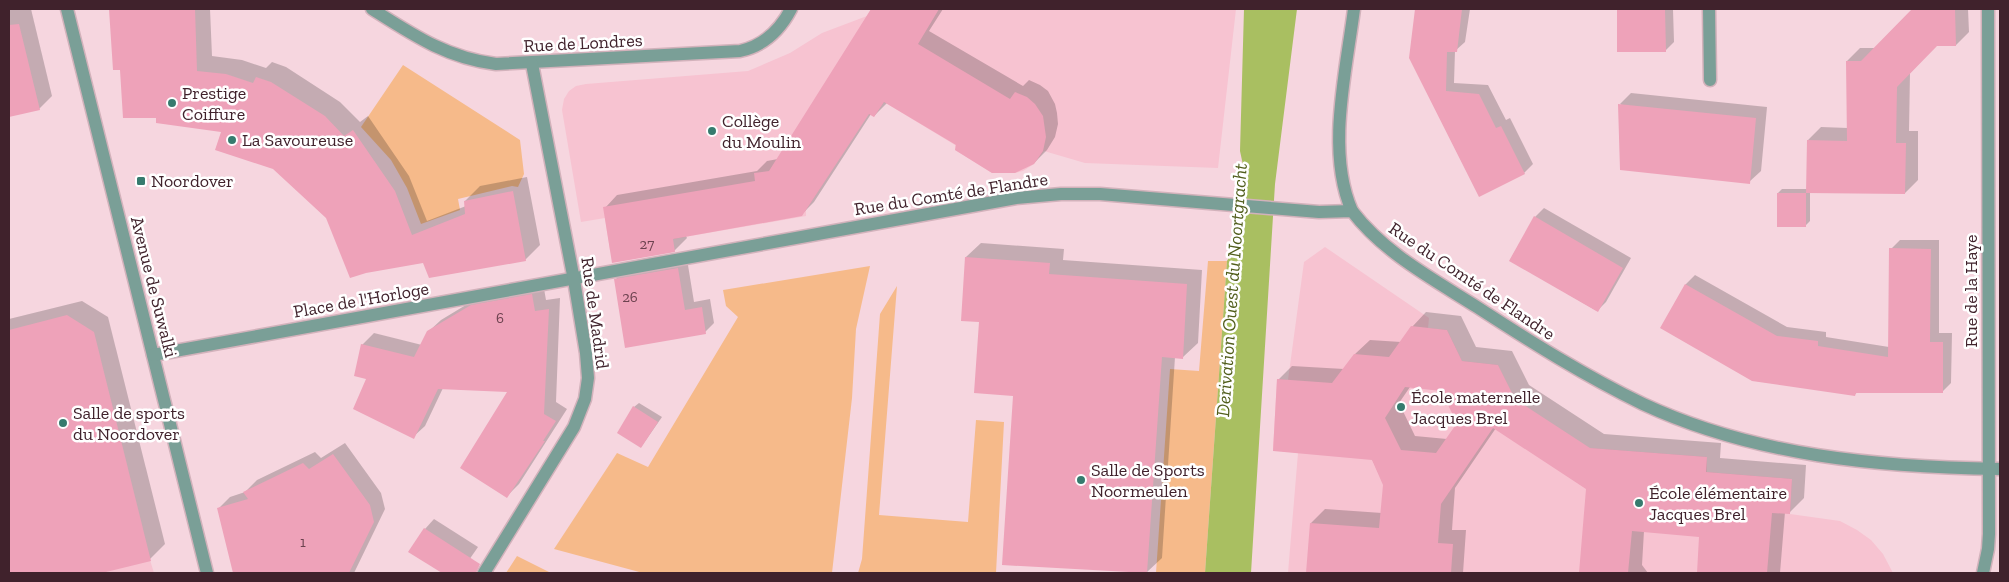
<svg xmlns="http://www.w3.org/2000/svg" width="2009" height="582" font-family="'Zilla Slab',serif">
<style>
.built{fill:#f7c3d1}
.green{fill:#f6ba8a}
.water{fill:#a9bf61}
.shadow{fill:#0003;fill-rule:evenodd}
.building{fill:#eea2b9;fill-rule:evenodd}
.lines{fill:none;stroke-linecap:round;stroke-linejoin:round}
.minor-casing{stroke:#d2b2bb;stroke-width:15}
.minor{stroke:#7a9f97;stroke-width:12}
.poi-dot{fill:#367b6e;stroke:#fff;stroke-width:2}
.labels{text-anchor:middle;stroke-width:5;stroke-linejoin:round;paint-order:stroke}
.number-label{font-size:15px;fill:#6c424f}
.street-label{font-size:18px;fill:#40222c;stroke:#fff}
.poi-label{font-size:18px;fill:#40222c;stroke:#fff;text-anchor:start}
.water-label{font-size:19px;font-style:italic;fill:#515e1c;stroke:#fff}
</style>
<rect width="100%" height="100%" fill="#f6d6df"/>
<!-- built -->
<g class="built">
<polygon points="871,9 1236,9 1218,168 1085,163 1044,151 1034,164 1023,171 1015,173 992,173 955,150 955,145 884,102 874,117 868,114 806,210 806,216 610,250 605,218 581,222 562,110 564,99 569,91 576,86 586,84 748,71 790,53 822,33 867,16"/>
<polygon points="1325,247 1429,318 1428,328 1447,330 1462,361 1498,365 1515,400 1589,448 1707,457 1707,472 1792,479 1790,514 1840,521 1857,530 1871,540 1883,554 1893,573 1288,573 1298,453 1273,450 1277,379 1288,380 1304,262"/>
<polygon points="150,560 154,573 102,573 125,566"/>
</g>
<!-- green -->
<g class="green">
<polygon points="403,65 520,140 524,174 518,187 512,186 458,199 460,210 421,224 407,188 391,160 361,127"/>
<polygon points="1208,261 1227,261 1205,573 1156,573 1170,369 1199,371"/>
<polygon points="870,266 856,329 852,398 832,573 643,573 554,549 617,453 648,467 738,317 726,306 723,290"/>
<polygon points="897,286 879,515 968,522 976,420 1004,422 996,573 858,573 862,559 880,314"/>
<polygon points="517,556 551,573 552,573 506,573"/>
</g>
<!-- water -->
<polygon class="water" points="1244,9 1297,9 1275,184 1251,573 1205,573 1227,261 1237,243 1247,184 1240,151"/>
<!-- shadow -->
<g class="shadow">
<polygon points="9,9 31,9 52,96 39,109 9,116"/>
<polygon points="110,9 210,9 212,56 242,60 266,68 272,62 286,67 340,102 360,122 368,116 409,176 427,221 466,206 465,201 480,186 527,177 540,245 525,260 424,262 327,218 274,168 223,131 157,116 121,68 114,69"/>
<polygon points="873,9 943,9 929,31 1023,86 1029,80 1040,85 1048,91 1055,104 1057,113 1058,124 1055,137 1047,150 1034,163 957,144 887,103 874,116 871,114 814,202 801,215 686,236 687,238 674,251 605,208 617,195 757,171 767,161 778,159"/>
<polygon points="1417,9 1470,9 1465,42 1455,51 1454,83 1488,85 1506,120 1510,118 1533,164 1524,173 1410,57"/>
<polygon points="1618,9 1673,9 1674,42 1665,51 1619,51"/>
<polygon points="1913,9 1968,9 1969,32 1956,45 1936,45 1910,73 1909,131 1918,131 1918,180 1905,193 1810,192 1810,221 1805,226 1778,193 1782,189 1808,189 1808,140 1821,127 1848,128 1847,61 1860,48 1875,48"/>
<polygon points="1631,93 1767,107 1761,171 1749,182 1620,104"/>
<polygon points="1544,208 1631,258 1606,302 1597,311 1510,260 1535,217"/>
<polygon points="1900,240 1939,240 1939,333 1952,333 1951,383 1942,392 1858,392 1855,394 1661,328 1686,284 1695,275 1787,327 1826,332 1826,337 1889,347 1891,249"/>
<polygon points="981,243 1064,249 1063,260 1202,270 1198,343 1183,357 1175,357 1162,558 1147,572 1015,395 980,321 966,257"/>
<polygon points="687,259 694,302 710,299 714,323 705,332 615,280 624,271"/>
<polygon points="543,283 546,300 560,298 556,402 567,409 519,484 507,496 509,391 443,388 425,426 413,437 367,379 362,345 374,333 422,345 428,332 441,320 484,294"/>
<polygon points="82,301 108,317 165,544 150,559 94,573 9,573 9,319"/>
<path d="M 1426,312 L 1461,316 L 1476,347 L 1512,351 L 1529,385 L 1604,434 L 1721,443 L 1720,458 L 1806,465 L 1804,498 L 1789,513 L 1785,512 L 1780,573 L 1698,573 L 1700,536 L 1644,531 L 1642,565 L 1648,573 L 1581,573 L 1587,489 L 1496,428 L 1455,488 L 1452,530 L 1466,530 L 1463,573 L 1307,573 L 1311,523 L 1325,509 L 1382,513 L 1384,485 L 1372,459 L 1278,380 L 1292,366 L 1344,369 L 1355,354 L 1370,340 L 1401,342 L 1412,327 ZM 1410,387 L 1442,390 L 1458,423 L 1447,439 L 1415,436 L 1399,403 Z"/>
<polygon points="639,403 662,417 641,447 634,407"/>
<polygon points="345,443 381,493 385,509 354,573 234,573 219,508 230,497 245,492 257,480 315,452 321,458"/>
<polygon points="434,519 478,547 460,573 445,573 410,551 425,529"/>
</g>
<!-- building -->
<g class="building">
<polygon points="109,9 195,9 197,71 226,74 253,83 256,77 271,82 325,116 344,136 353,130 395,191 412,235 465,214 464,201 513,191 526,261 429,278 423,263 366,273 350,278 326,218 273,169 215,150 221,132 156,123 156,118 123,118 120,70 113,70"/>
<polygon points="871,9 939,9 918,44 1010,99 1015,92 1027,97 1035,104 1043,116 1046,137 1043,151 1034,164 1015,173 992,173 955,150 956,145 884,102 874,117 869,114 802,216 673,239 675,252 612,263 603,207 755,181 754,173 769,171"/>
<polygon points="1415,9 1462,9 1457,52 1447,52 1446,91 1479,94 1496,128 1501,126 1525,174 1479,197 1409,58"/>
<polygon points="1617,9 1665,9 1666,52 1617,52"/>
<polygon points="1912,9 1955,9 1956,46 1937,46 1897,87 1896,143 1906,143 1905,194 1806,193 1807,140 1847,141 1846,61 1861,61"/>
<polygon points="19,24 40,110 9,117 9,25"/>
<polygon points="1618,104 1756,118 1750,184 1620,170"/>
<rect x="1777" y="193" width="29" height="34"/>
<polygon points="1534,216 1623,268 1598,312 1509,261"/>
<polygon points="1889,248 1931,249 1930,342 1943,342 1943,393 1856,393 1855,396 1752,381 1660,328 1685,284 1777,336 1818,341 1818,346 1888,357"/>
<polygon points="965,257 1050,263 1049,274 1187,284 1183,359 1162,357 1147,573 1002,565 1013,396 974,393 979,322 961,321"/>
<polygon points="678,268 685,310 702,307 706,334 625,348 614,279"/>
<polygon points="532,294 535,311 549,309 544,414 556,421 543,441 545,441 507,498 460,468 507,392 438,389 414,439 353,409 366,379 354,376 361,344 414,357 427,331 471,305"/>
<polygon points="67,315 94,332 151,561 102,573 9,573 9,330"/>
<path d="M 1411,326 L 1447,330 L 1462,361 L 1498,365 L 1515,399 L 1590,448 L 1707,457 L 1706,472 L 1792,479 L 1790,514 L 1772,513 L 1767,573 L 1697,573 L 1699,537 L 1632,531 L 1628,573 L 1579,573 L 1586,489 L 1493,428 L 1441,504 L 1438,543 L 1453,544 L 1451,573 L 1306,573 L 1310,523 L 1379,528 L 1383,485 L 1372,460 L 1273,451 L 1277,379 L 1332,383 L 1354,354 L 1389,357 ZM 1405,387 L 1441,391 L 1457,423 L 1436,453 L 1401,450 L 1385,418 Z"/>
<polygon points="633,406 658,422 641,448 617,433"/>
<polygon points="333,454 370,505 374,522 349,573 233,573 217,508 248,499 243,492 303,463 309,469"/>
<polygon points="424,528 480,564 476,573 442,573 408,552"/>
</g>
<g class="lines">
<defs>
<g id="minor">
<polyline points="67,9 207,573"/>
<path d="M 372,9 C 413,35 447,58 496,64 L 740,51 C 763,46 780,30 791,9"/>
<polyline points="1709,9 1710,80"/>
<path d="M 1352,211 C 1326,152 1346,72 1354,9"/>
<path d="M 153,355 L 1016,198 L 1061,194 L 1100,194 L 1319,212 L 1352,211 C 1384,253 1433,279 1477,307 C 1531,342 1585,376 1643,404 C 1755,456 1878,467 2000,469"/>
<polyline points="484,573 574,427 585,399 588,378 586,353 574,280 532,64"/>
<polyline points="1983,573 1988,549 1989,534 1988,9"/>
</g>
</defs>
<!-- minor casing -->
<use href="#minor" class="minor-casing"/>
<!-- minor -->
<use href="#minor" class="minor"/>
</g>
<!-- markers -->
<g class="poi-dot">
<circle cx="172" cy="103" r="5"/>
<circle cx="712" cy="131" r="5"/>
<circle cx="232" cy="140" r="5"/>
<rect x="136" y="176" width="10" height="10" rx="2.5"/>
<circle cx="1401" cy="407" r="5"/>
<circle cx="63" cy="423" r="5"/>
<circle cx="1081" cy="480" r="5"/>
<circle cx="1639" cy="503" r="5"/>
</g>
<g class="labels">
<!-- number labels -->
<g class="number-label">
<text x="647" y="249">27</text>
<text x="630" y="302">26</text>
<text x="500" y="323">6</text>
<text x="303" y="547">1</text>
</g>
<!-- street labels -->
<g class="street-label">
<text transform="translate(583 43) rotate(-3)" y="6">Rue de Londres</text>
<text transform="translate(951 194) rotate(-9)" y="6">Rue du Comté de Flandre</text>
<text transform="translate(1472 281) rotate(34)" y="6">Rue du Comté de Flandre</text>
<text transform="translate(154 287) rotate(76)" y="6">Avenue de Suwalki</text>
<text transform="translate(1971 291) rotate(-90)" y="6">Rue de la Haye</text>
<text transform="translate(361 300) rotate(-10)" y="6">Place de l'Horloge</text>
<text transform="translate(595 313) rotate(82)" y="6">Rue de Madrid</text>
</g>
<!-- poi labels -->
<g class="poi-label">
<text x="182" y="99">Prestige<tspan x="182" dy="21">Coiffure</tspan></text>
<text x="722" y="127">Collège<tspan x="722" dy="21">du Moulin</tspan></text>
<text x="242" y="146">La Savoureuse</text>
<text x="151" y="187">Noordover</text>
<text x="1411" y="403">École maternelle<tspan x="1411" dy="21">Jacques Brel</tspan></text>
<text x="73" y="419">Salle de sports<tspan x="73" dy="21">du Noordover</tspan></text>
<text x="1091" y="476">Salle de Sports<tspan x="1091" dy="21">Noormeulen</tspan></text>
<text x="1649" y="499">École élémentaire<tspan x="1649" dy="21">Jacques Brel</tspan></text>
</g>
<!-- water labels -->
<g class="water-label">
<text transform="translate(1231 290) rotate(-86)" y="7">Derivation Ouest du Noortgracht</text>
</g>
</g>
<!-- border -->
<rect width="2009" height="582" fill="none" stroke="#40222c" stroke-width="20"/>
</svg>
